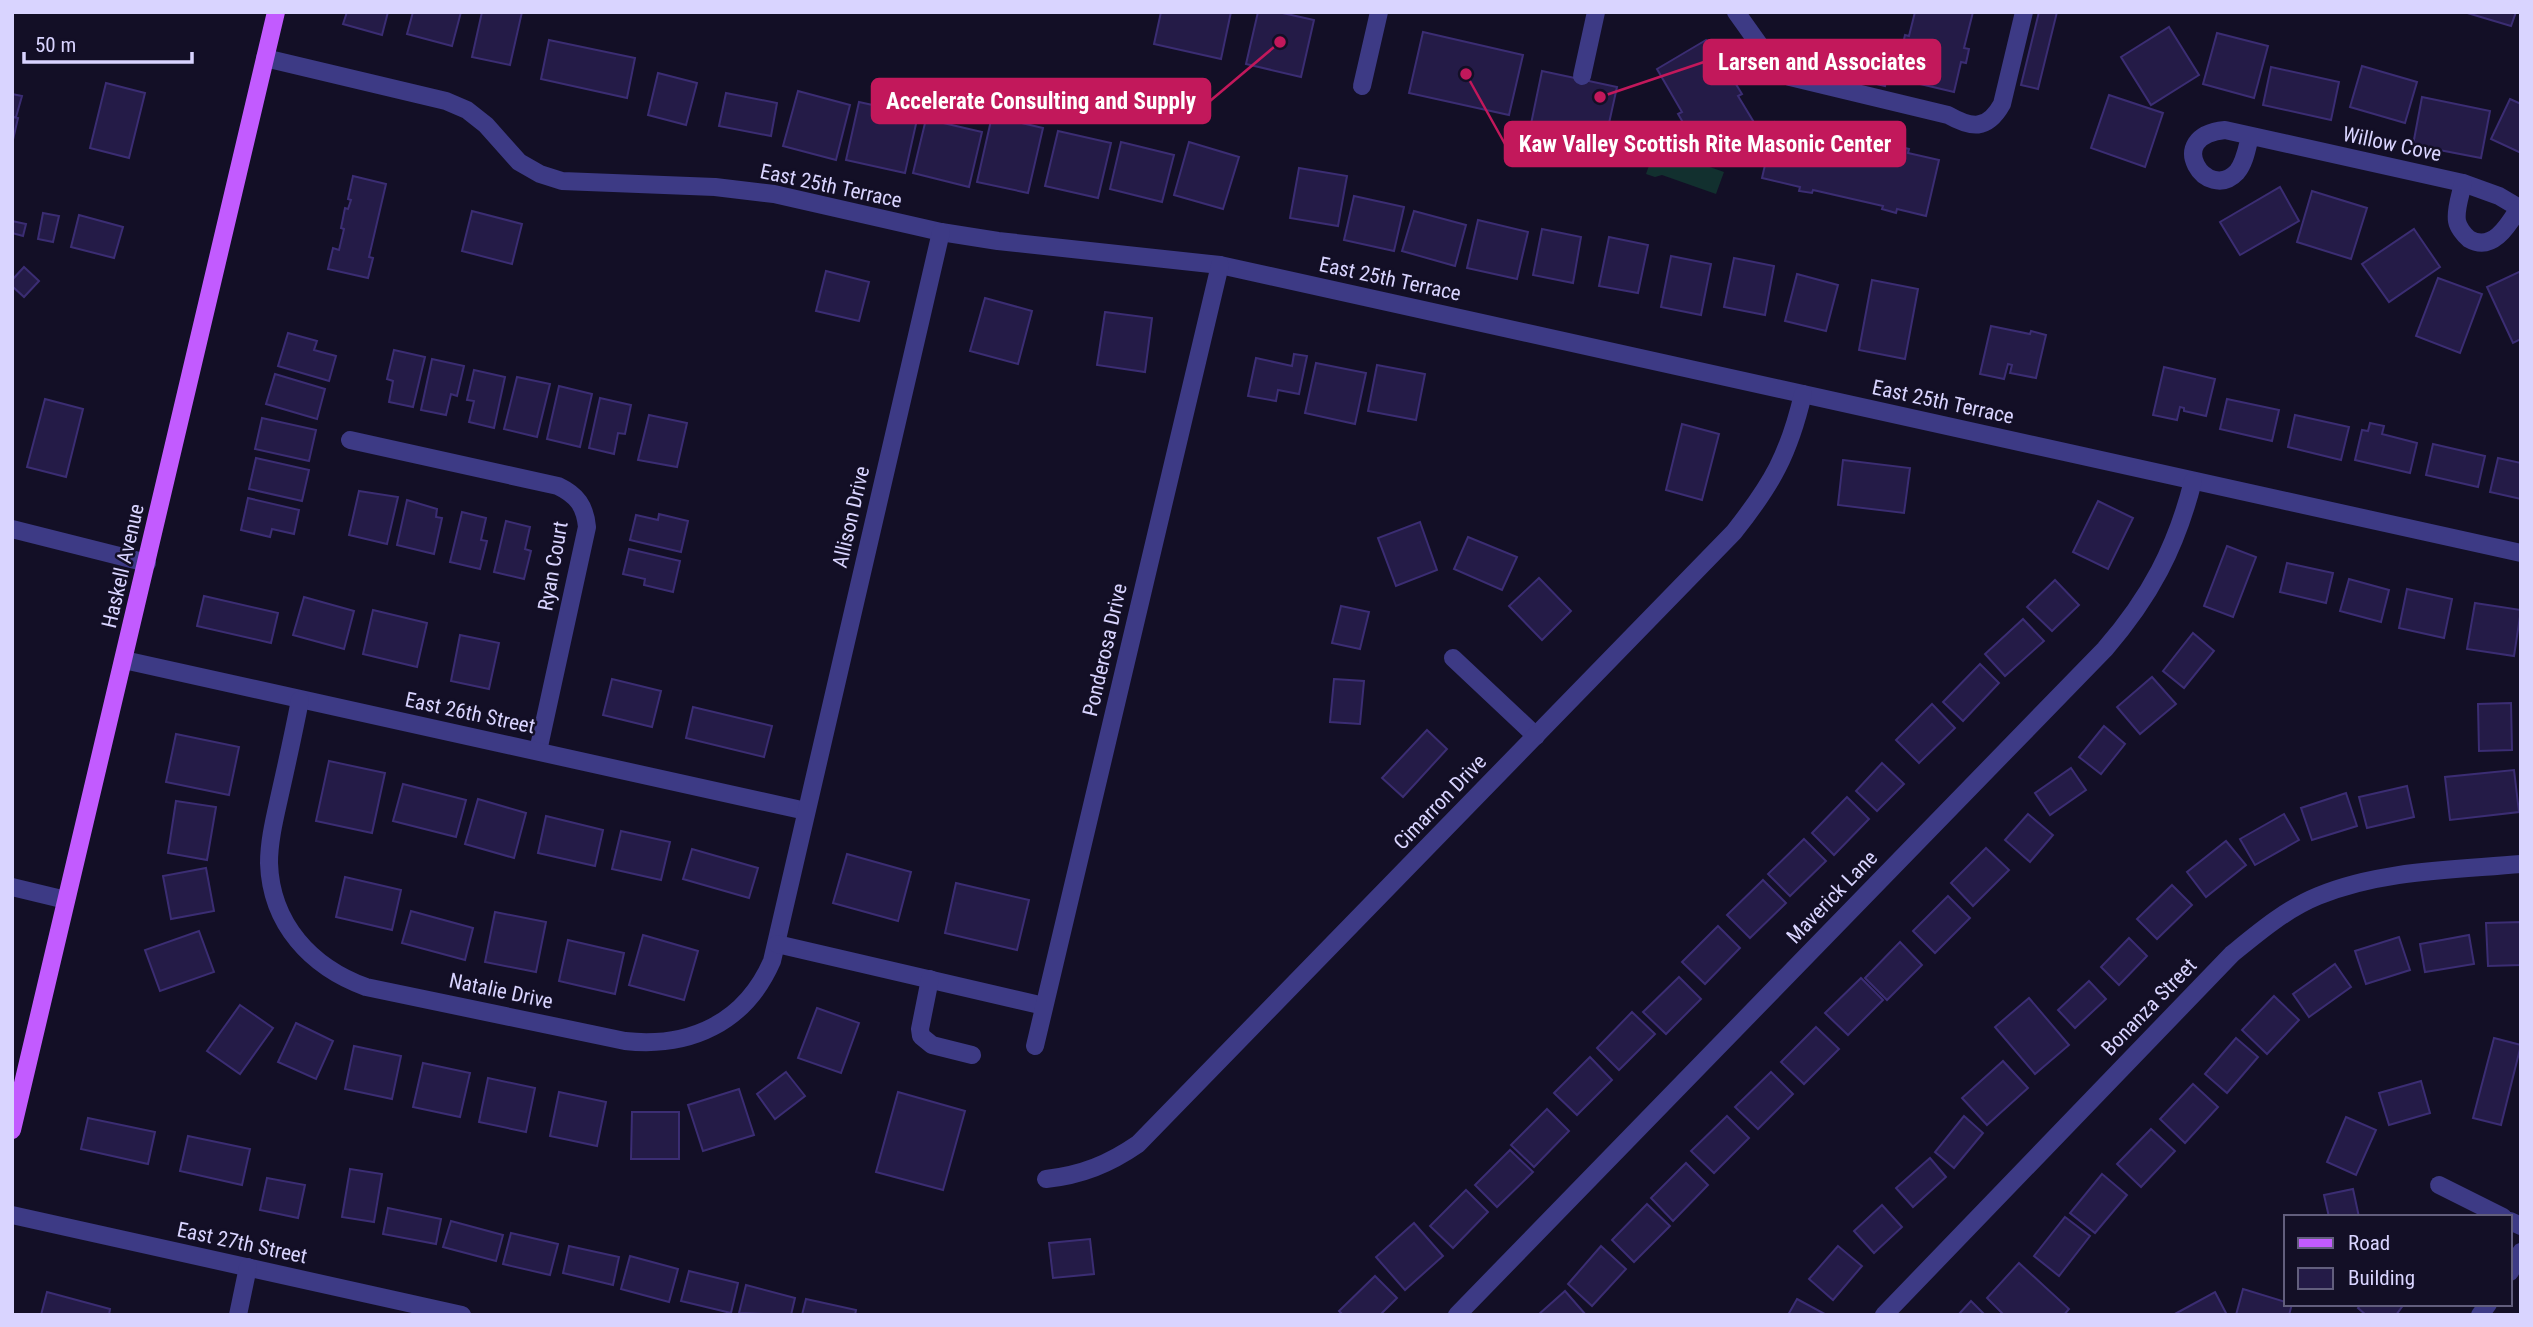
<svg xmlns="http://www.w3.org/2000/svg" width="2533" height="1327" font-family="'Roboto Condensed',sans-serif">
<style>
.green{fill:#12302f}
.building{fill:#241b47;stroke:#3b2d73;stroke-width:2}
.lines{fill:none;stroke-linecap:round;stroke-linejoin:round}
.minor{stroke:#3d3a85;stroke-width:18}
.major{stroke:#c25bff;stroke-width:18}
.labels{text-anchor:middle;stroke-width:5;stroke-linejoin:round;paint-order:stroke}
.street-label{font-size:21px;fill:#d9d4ff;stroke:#130f26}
.leader{fill:none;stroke:#c2185b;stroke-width:2.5}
.callout-dot{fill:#c2185b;stroke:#130f26;stroke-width:2.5}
.callout{fill:#c2185b;stroke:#c2185b;stroke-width:2.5}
.callout-label{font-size:23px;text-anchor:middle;font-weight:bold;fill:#fff}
</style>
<rect width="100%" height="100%" fill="#130f26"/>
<!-- green -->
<polygon class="green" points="1657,143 1666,146 1670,153 1724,172 1716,194 1662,175 1655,177 1646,174"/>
<!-- building -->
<g class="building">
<polygon points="347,12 388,12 382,35 343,24"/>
<polygon points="413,12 461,12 452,46 407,34"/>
<polygon points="482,12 522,12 510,65 472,57"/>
<polygon points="1161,12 1231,12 1221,59 1154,44"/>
<polygon points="1258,12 1278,12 1314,20 1301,77 1246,64"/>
<polygon points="1915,12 1973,12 1964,48 1969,49 1966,63 1961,62 1954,92 1899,79 1906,49 1902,48 1905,35 1909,36"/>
<polygon points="2039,12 2057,12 2038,89 2021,85"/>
<polygon points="2464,12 2516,12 2511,26"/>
<polygon points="2169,27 2199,75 2151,105 2121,57"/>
<polygon points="1423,32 1523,55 1509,115 1409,93"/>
<polygon points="2217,33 2268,46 2254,98 2203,84"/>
<polygon points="549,40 635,58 627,98 541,79"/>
<polygon points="1706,40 1731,83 1734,81 1742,94 1738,96 1758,129 1709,158 1689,124 1685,126 1678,114 1682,112 1657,69"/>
<polygon points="1843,57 1889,68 1885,86 1839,75"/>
<polygon points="2362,66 2417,82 2405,123 2350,107"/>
<polygon points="2271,67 2339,82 2331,120 2263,105"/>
<polygon points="1542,71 1617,87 1600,164 1526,148"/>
<polygon points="658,73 697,83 686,125 648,115"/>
<polygon points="106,83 145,93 129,158 90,148"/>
<polygon points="798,91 850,105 836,160 783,146"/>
<polygon points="726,93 777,103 771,136 719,126"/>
<polygon points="12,94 22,96 16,117 12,117"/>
<polygon points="2109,95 2163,113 2145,167 2091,148"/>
<polygon points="2422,97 2490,111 2481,158 2413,145"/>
<polygon points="2510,99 2521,104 2521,153 2491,139"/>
<polygon points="859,102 918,115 905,173 846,160"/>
<polygon points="992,116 1043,128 1028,193 977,182"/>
<polygon points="12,117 18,118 12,144"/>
<polygon points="926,119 982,132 969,187 913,173"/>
<polygon points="1775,122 1813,131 1814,127 1827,130 1826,134 1896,150 1897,146 1909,149 1908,153 1939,160 1926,216 1897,209 1896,213 1882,209 1883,206 1813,190 1812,193 1799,191 1800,187 1762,178"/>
<polygon points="1058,131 1111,143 1098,198 1045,186"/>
<polygon points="1121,142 1174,155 1162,202 1110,189"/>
<polygon points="1189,142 1239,157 1223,209 1174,195"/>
<polygon points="1299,168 1347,176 1338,226 1290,218"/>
<polygon points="353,176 386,184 369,257 373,258 368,278 328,269 333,248 339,250 344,229 341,228 345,208 348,209 351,200 348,199"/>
<polygon points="2280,187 2299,221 2240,255 2220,222"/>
<polygon points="2312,191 2367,208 2351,259 2297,242"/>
<polygon points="1354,196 1404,207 1394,251 1344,240"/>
<polygon points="472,211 522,224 512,264 462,251"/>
<polygon points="1414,211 1466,225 1455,266 1402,251"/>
<polygon points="43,213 59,216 53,242 38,239"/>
<polygon points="79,215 123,227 114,258 71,247"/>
<polygon points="1478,220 1528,232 1517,279 1467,268"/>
<polygon points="12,221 26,224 23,236 12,233"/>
<polygon points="1542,229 1581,237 1573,283 1533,275"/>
<polygon points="2414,229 2440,267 2389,302 2362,264"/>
<polygon points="1609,237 1648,245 1638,293 1599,286"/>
<polygon points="1671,256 1711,264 1701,315 1661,307"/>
<polygon points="1734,258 1774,266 1765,315 1724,307"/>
<polygon points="24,267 39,281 24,297 12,286 12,280"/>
<polygon points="826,271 869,282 859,321 816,311"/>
<polygon points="2521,271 2521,339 2513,343 2487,287"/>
<polygon points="1797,274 1838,285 1826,331 1785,321"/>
<polygon points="2438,278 2482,294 2460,353 2416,336"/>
<polygon points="1872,280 1918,289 1905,359 1859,350"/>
<polygon points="985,298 1032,311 1018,364 970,351"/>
<polygon points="1105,312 1152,318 1145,372 1097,365"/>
<polygon points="1991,326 2030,334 2031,331 2046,335 2036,378 2010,373 2012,365 2008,364 2004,379 1980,374"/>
<polygon points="288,333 317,341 314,350 336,356 329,381 278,366"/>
<polygon points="394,350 425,357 413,407 389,402 393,381 387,379"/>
<polygon points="1294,354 1307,356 1299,394 1278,390 1276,401 1248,396 1256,358 1292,366"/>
<polygon points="432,359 464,366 457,396 451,394 446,415 421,410"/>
<polygon points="1316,363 1366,373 1355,424 1305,413"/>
<polygon points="1377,365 1425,374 1416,420 1368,411"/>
<polygon points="2164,367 2215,379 2206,416 2184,411 2184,408 2180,407 2177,420 2153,415"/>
<polygon points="474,370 505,377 494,428 469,422 474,401 467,400"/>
<polygon points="275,374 325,389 317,419 266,404"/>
<polygon points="517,377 550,384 537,437 504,429"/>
<polygon points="559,386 592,394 580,447 547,439"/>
<polygon points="600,398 631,405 625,434 618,433 614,454 589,448"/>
<polygon points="45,399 83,409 66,477 27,467"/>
<polygon points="2227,399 2279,410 2272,441 2220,429"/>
<polygon points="649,415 687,423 677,467 638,460"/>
<polygon points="2295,415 2349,427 2341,460 2288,447"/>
<polygon points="262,418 316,430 309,461 255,449"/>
<polygon points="2370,423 2384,426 2382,434 2417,443 2410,473 2355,460 2362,430 2368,431"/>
<polygon points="1682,424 1719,434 1702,500 1666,490"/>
<polygon points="2433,444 2485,456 2478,487 2426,475"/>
<polygon points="256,458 309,470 302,501 249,489"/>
<polygon points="2498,458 2521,463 2521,499 2490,492"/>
<polygon points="1843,460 1910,468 1904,513 1838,505"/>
<polygon points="359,491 398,497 387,544 349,535"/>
<polygon points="248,498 299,510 294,534 272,529 270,537 241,530"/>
<polygon points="407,500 437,509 436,517 442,518 434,554 397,545"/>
<polygon points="2098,501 2133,518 2108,569 2073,552"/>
<polygon points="462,512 486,518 481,540 487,541 480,569 450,562"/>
<polygon points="659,514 688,521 681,552 630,540 636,515 658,520"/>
<polygon points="506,521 530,527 525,549 531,551 524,579 494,572"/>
<polygon points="1420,522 1437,570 1396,586 1378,538"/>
<polygon points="1468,537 1517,557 1502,590 1454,569"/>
<polygon points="2227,546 2256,557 2233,617 2204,606"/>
<polygon points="629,549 680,561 673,592 644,585 645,579 623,574"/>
<polygon points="2287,563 2333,573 2326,603 2280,592"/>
<polygon points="1539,578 1571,611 1542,640 1509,606"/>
<polygon points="2349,579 2389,590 2381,622 2340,611"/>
<polygon points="2055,580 2079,605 2052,631 2027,607"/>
<polygon points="2407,589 2452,599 2444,638 2399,628"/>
<polygon points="204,596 278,613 271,643 197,626"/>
<polygon points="304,597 354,611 344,649 293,635"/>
<polygon points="2475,603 2521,610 2514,656 2467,649"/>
<polygon points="1341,606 1369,612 1360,649 1332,643"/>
<polygon points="373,610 427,623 417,667 363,654"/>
<polygon points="2023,619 2044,641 2005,676 1985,654"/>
<polygon points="2193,633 2214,651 2184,688 2163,671"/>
<polygon points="460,635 499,643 489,689 451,681"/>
<polygon points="1980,664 1999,683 1963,721 1943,702"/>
<polygon points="2152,677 2176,704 2140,734 2117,707"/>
<polygon points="612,679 661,691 652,727 603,715"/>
<polygon points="1334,679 1364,681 1360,724 1330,722"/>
<polygon points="2511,703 2512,750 2479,751 2478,704"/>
<polygon points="1932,704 1955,728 1919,763 1896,740"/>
<polygon points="693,707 772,726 764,757 686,738"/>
<polygon points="2104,726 2125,744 2101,774 2079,757"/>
<polygon points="1427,730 1447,749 1403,797 1382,778"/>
<polygon points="176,734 239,747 229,795 166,782"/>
<polygon points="329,761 385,773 372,833 316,821"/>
<polygon points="1882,763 1904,784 1877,811 1856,791"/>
<polygon points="2071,768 2086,790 2050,815 2035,793"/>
<polygon points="2514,770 2519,812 2450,820 2445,777"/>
<polygon points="403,784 466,800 456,837 393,821"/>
<polygon points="2407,786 2414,817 2367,828 2359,797"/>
<polygon points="2346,793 2357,826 2312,840 2301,808"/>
<polygon points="1847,797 1869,819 1834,855 1812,833"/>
<polygon points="478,799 526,813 514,858 465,844"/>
<polygon points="176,801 216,807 207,860 168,853"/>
<polygon points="2028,814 2053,835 2030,862 2005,840"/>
<polygon points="2284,814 2299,840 2255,865 2240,839"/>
<polygon points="546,816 603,830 595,866 538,853"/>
<polygon points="621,831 670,842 661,880 612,869"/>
<polygon points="1804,839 1826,861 1790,896 1768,874"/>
<polygon points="2226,841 2246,865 2206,897 2187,872"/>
<polygon points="1986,848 2009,870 1973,906 1951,883"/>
<polygon points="692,849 758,868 749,898 683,879"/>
<polygon points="847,854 911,872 898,921 833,903"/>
<polygon points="206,868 214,911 171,919 163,876"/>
<polygon points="345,877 401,890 392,930 336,917"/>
<polygon points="1763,880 1786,903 1750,938 1727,915"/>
<polygon points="956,883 1029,900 1017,950 945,933"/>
<polygon points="2172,885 2192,905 2157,939 2137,919"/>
<polygon points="1948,896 1970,918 1935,953 1913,931"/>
<polygon points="411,911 473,928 465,960 402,943"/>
<polygon points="495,912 546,922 536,972 485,962"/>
<polygon points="2521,922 2521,965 2488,966 2486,923"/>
<polygon points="1718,926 1740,948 1705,984 1682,962"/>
<polygon points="199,931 214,972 160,991 145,950"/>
<polygon points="643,935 698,951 684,1000 629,985"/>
<polygon points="2469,935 2474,964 2425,972 2420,944"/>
<polygon points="2399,937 2410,970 2366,984 2355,951"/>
<polygon points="2129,938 2147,956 2119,985 2101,967"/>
<polygon points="568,940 624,953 615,994 559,981"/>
<polygon points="1900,942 1922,965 1887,1000 1865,978"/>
<polygon points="2335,964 2351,987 2309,1017 2293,994"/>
<polygon points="1679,977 1701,999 1666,1034 1643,1012"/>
<polygon points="1861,978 1883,1000 1848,1035 1825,1013"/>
<polygon points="2089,981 2106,999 2075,1028 2058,1010"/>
<polygon points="2274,996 2299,1020 2267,1054 2242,1030"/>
<polygon points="2029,998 2069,1045 2035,1074 1995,1027"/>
<polygon points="240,1005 273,1028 240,1074 207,1051"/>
<polygon points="817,1008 859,1023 841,1073 798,1058"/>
<polygon points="1632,1012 1655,1034 1619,1070 1597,1048"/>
<polygon points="296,1023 333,1041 316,1079 278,1062"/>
<polygon points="1816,1027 1839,1049 1804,1084 1781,1062"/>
<polygon points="2236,1038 2258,1057 2227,1093 2205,1074"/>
<polygon points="2494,1038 2521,1045 2501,1125 2473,1118"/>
<polygon points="354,1046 401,1056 392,1099 345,1089"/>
<polygon points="1590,1057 1612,1080 1577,1115 1554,1093"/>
<polygon points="2003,1061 2028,1088 1987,1125 1962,1098"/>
<polygon points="423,1063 470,1073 460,1117 413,1107"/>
<polygon points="786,1072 805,1096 775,1119 757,1094"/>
<polygon points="1771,1072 1793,1094 1758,1129 1735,1107"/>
<polygon points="488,1078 535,1088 526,1132 479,1122"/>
<polygon points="2421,1081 2430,1113 2389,1125 2379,1093"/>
<polygon points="2193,1084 2218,1107 2185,1143 2160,1119"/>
<polygon points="739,1089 754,1135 703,1151 688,1105"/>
<polygon points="559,1092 606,1102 597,1146 550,1136"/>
<polygon points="898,1092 965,1111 943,1190 876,1172"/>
<polygon points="1547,1109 1569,1131 1534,1167 1511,1145"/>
<polygon points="632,1112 679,1112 679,1159 631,1159"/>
<polygon points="1727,1116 1749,1138 1714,1173 1691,1151"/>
<polygon points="1964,1116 1983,1133 1954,1168 1935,1152"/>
<polygon points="2346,1117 2376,1130 2356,1175 2327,1162"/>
<polygon points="88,1118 155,1132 148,1164 81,1149"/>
<polygon points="2151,1129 2175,1151 2141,1187 2117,1164"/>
<polygon points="188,1136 250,1149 242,1185 180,1171"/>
<polygon points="1510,1150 1533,1172 1497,1207 1475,1185"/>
<polygon points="1930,1158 1946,1177 1913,1207 1896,1188"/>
<polygon points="1686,1163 1708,1185 1673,1221 1651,1198"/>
<polygon points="350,1169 382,1174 374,1222 342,1217"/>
<polygon points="2102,1174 2127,1195 2095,1233 2070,1213"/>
<polygon points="267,1178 305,1185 298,1218 260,1210"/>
<polygon points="2353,1189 2359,1217 2329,1217 2324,1195"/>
<polygon points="1466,1190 1488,1212 1453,1248 1430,1226"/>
<polygon points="1647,1204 1670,1226 1634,1262 1612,1240"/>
<polygon points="1882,1205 1902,1227 1874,1253 1854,1231"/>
<polygon points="388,1208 441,1219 436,1244 383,1234"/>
<polygon points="2065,1217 2090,1236 2059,1276 2034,1256"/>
<polygon points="451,1221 503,1235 496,1261 443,1247"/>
<polygon points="1414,1223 1443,1256 1405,1290 1376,1257"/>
<polygon points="511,1233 558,1244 550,1275 503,1264"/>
<polygon points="1090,1239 1094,1274 1053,1278 1049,1243"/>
<polygon points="569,1246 619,1257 613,1285 563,1273"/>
<polygon points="1601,1246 1626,1269 1592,1306 1568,1284"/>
<polygon points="1838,1246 1862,1266 1833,1300 1809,1279"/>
<polygon points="630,1256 678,1269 669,1302 621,1289"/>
<polygon points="2019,1263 2069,1309 2064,1315 2004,1315 1987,1298"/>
<polygon points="689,1271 738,1283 731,1313 681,1301"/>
<polygon points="1375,1276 1397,1298 1380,1315 1343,1315 1339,1311"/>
<polygon points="746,1285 795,1298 791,1315 739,1313"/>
<polygon points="2243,1289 2292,1304 2289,1315 2236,1315"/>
<polygon points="1565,1291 1586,1315 1538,1315"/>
<polygon points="47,1292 110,1309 109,1315 41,1315"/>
<polygon points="2215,1292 2227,1315 2173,1315"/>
<polygon points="806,1299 856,1310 855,1315 802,1315"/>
<polygon points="1797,1299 1825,1314 1825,1315 1788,1315"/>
<polygon points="1971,1301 1985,1315 1958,1315"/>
<polygon points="2361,1304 2404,1304 2396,1315 2366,1315 2358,1308"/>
</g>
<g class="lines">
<!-- minor -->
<g class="minor">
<path d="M 1736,12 L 1773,64 L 1790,77 L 1948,115 C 1971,128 1987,131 2002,104 L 2024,12"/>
<polyline points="265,58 446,101 467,110 486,125 519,162 540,174 562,181 715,187 774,194 941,232 998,241 1220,265 2521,553"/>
<polyline points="1582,76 1596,12"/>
<polyline points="1362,86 1379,12"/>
<path d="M 2250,136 C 2247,148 2245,162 2237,172 C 2207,204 2162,136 2225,130 L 2463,183 L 2499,196 L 2521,209"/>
<path d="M 2463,183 C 2461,194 2455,209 2457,221 C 2458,227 2464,235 2469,239 C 2493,253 2509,224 2519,208"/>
<path d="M 350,440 L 558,486 C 577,495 585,506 587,527 L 538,751"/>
<polyline points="12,529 147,563"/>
<polyline points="1453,658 1536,736"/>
<polyline points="124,660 806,811"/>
<path d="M 300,700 C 294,731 287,763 280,794 C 275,817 269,840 269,863 C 271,924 311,967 366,987 L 625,1041 C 690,1048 745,1023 772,961 L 941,232"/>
<polyline points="12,887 66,900"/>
<polyline points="777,944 1044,1006"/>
<polyline points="930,979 920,1029 921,1036 932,1045 972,1055"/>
<polyline points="1035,1046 1220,265"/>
<path d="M 1046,1179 C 1082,1175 1109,1164 1138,1144 L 1734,532 C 1772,484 1789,454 1803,394"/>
<polyline points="2439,1185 2503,1217"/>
<polyline points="12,1215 462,1315"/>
<polyline points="2510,1221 2521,1226"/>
<polyline points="2510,1272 2521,1252"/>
<polyline points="238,1315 248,1267"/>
<path d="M 1457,1315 L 2105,649 C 2150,597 2176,548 2193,481"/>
<path d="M 1884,1315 L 2232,954 C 2259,932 2286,909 2318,896 C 2381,870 2453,870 2521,864"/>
<polyline points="2480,1315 2488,1304"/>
</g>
<!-- major -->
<polyline class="major" points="12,1130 276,12"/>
</g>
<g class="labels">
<!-- street labels -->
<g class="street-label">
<text transform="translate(2392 144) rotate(12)" y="7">Willow Cove</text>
<text transform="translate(831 186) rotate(12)" y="7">East 25th Terrace</text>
<text transform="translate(1390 279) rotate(12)" y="7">East 25th Terrace</text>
<text transform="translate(1943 402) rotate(12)" y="7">East 25th Terrace</text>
<text transform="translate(851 517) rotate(-77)" y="7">Allison Drive</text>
<text transform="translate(123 566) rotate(-77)" y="7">Haskell Avenue</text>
<text transform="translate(553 566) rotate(-80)" y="7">Ryan Court</text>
<text transform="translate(1105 650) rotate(-77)" y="7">Ponderosa Drive</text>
<text transform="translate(470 713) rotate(12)" y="7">East 26th Street</text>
<text transform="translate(1440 802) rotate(-46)" y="7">Cimarron Drive</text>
<text transform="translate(1832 897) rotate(-46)" y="7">Maverick Lane</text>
<text transform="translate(501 991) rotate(12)" y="7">Natalie Drive</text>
<text transform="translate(2149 1007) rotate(-46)" y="7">Bonanza Street</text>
<text transform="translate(242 1243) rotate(12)" y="7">East 27th Street</text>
</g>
</g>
<!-- callouts -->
<path class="leader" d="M1600 97L1704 62M1280 42L1210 101M1466 74L1505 144"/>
<g class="callout-dot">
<circle cx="1600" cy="97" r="7"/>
<circle cx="1280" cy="42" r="7"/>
<circle cx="1466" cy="74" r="7"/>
</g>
<g class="callout">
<rect x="1704" y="40" width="236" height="44" rx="7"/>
<rect x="872" y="79" width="338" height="44" rx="7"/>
<rect x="1505" y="122" width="400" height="44" rx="7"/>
</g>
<g class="callout-label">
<text x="1822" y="70">Larsen and Associates</text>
<text x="1041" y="109">Accelerate Consulting and Supply</text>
<text x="1705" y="152">Kaw Valley Scottish Rite Masonic Center</text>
</g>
<!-- border -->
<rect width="2533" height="1327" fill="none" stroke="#d9d4ff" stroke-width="28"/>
<!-- legend -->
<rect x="2284" y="1215" width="228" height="91" fill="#130f26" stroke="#625e7d" stroke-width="2"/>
<rect x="2298" y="1238" width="35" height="10" fill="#c25bff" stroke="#625e7d" stroke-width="2"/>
<text x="2348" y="1250" font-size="21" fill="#d9d4ff">Road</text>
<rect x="2298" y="1268" width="35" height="21" fill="#241b47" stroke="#625e7d" stroke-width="2"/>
<text x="2348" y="1285" font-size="21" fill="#d9d4ff">Building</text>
<!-- scale -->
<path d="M24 52v10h168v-10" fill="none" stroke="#d9d4ff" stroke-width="3.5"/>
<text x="35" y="52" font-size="21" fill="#d9d4ff" stroke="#130f26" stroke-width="5" paint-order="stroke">50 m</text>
</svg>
